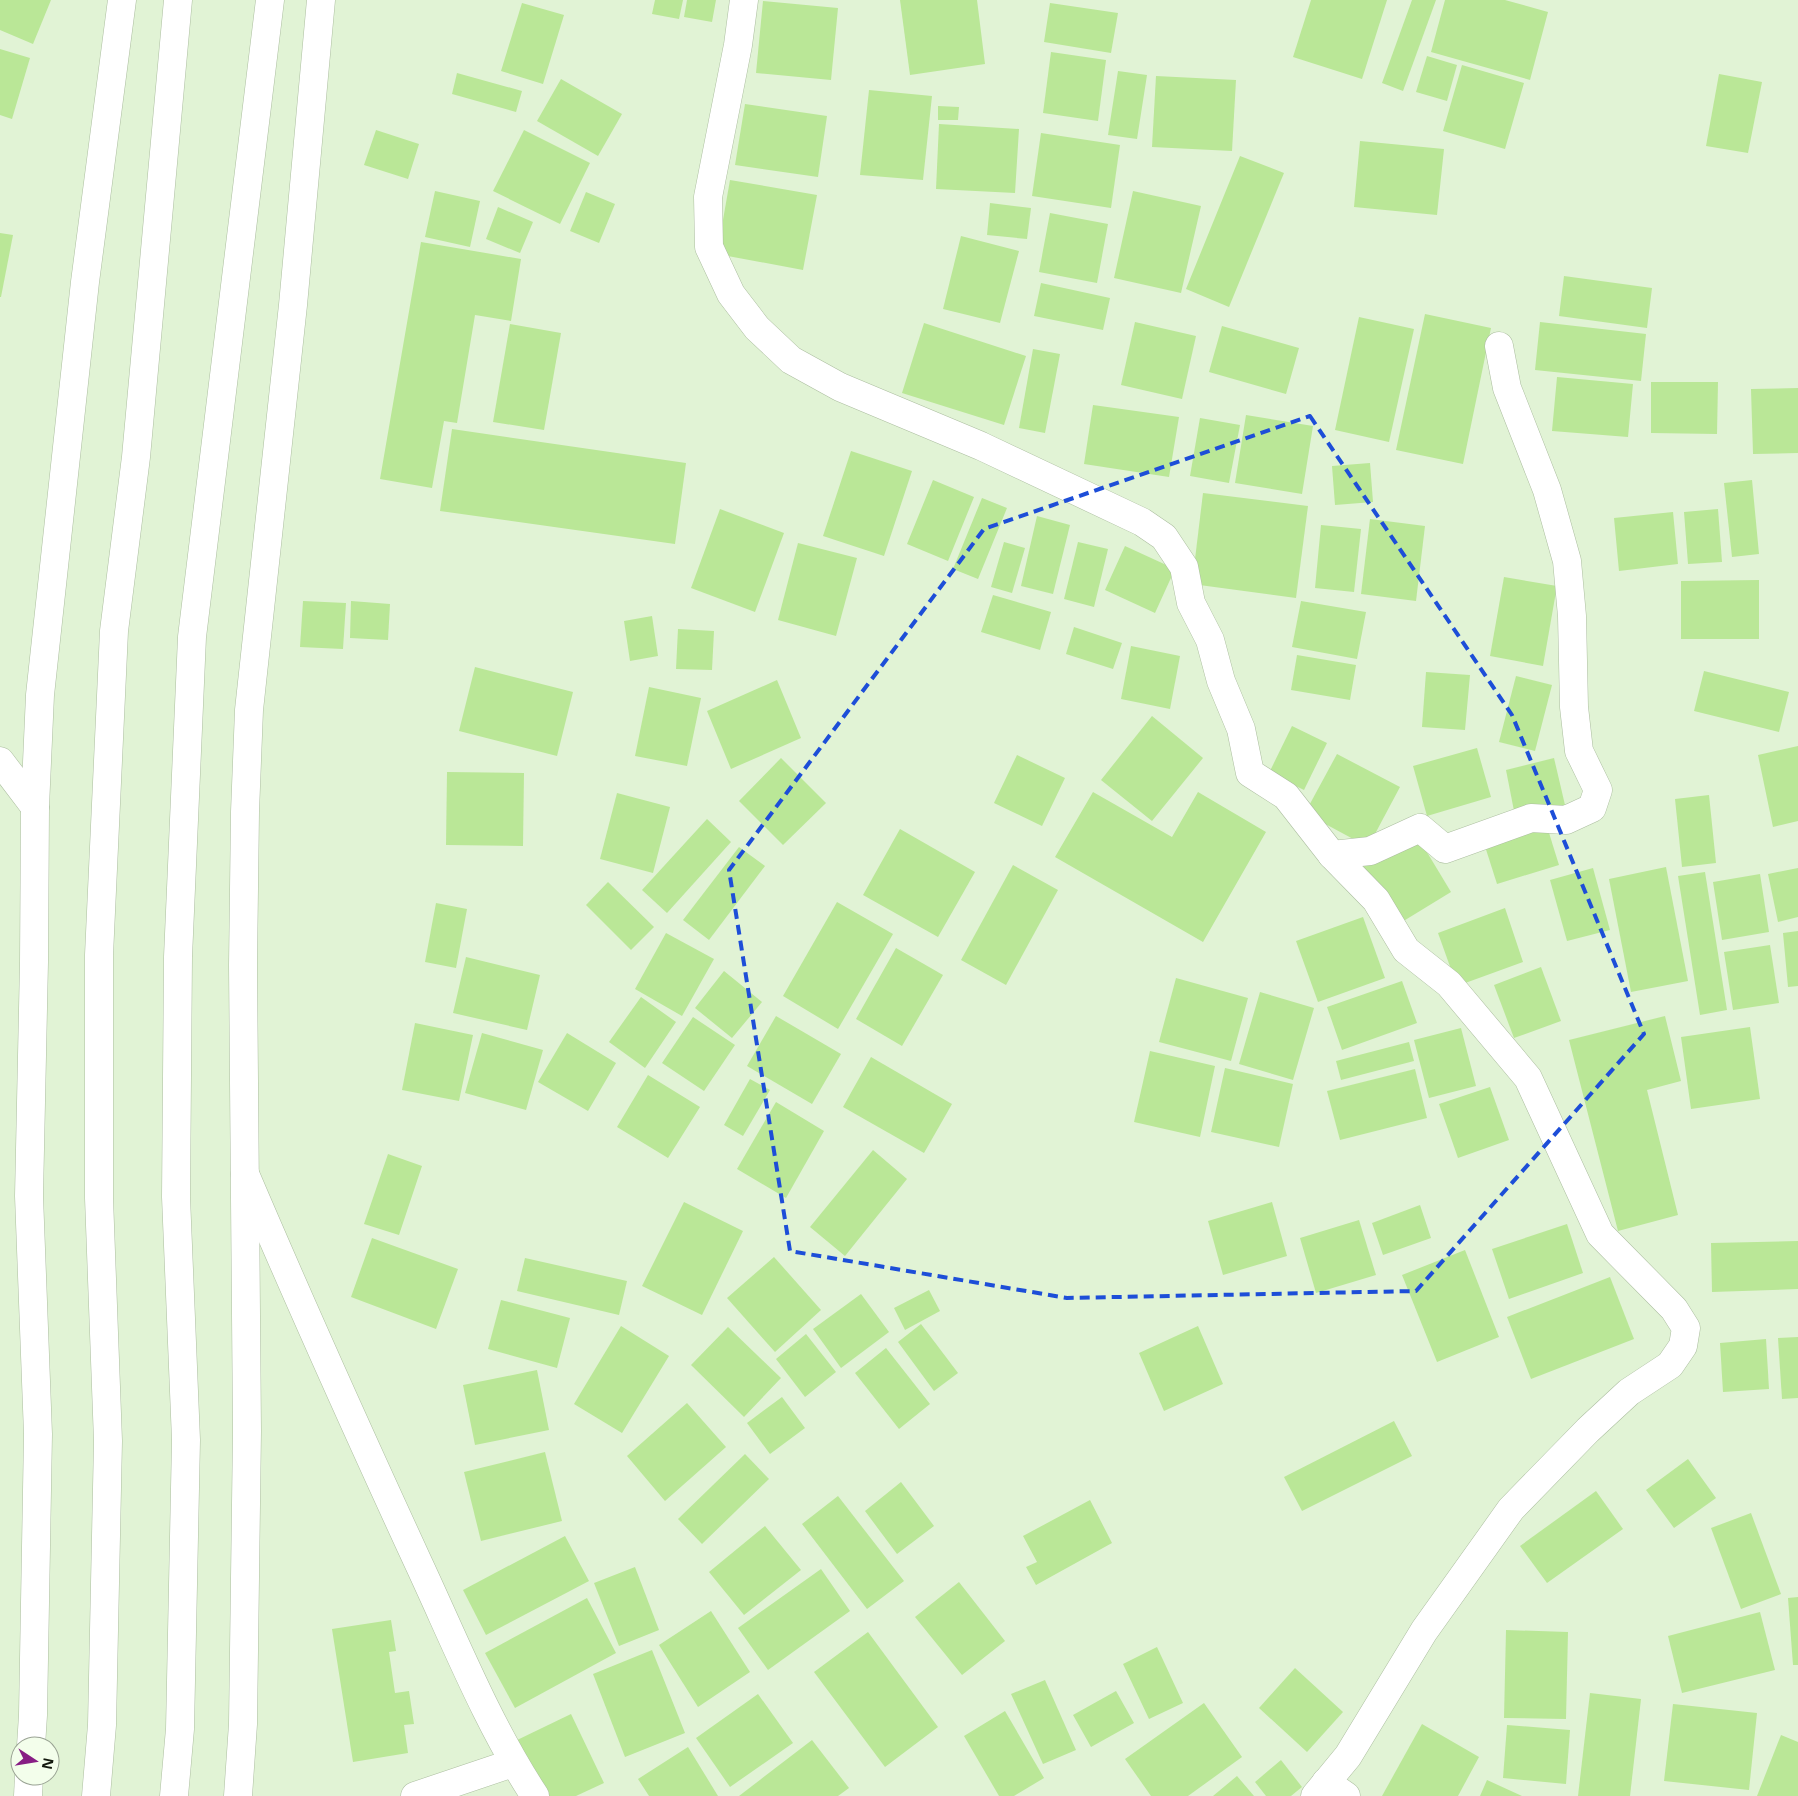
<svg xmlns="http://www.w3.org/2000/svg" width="1798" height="1796" font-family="'Noto Sans',sans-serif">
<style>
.building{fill:#bae797}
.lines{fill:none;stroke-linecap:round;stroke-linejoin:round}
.minor-casing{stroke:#acbea0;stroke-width:29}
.tertiary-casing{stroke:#acbea0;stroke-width:29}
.trunk-casing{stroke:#acbea0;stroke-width:29}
.minor{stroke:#fff;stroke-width:28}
.tertiary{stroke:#fff;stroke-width:28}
.trunk{stroke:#fff;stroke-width:28}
.marked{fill:none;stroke:#1d4ed8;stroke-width:4;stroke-dasharray:10 6;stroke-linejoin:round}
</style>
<rect width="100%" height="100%" fill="#e1f3d5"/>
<!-- building -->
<g class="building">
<polygon points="0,0 51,0 33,44 0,30"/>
<polygon points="655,0 683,0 679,19 652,14"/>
<polygon points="687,0 716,0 712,22 684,17"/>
<polygon points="900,0 977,0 985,64 910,75"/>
<polygon points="1311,0 1387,0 1362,79 1293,57"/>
<polygon points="1412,0 1436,0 1403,91 1382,83"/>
<polygon points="1445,0 1505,0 1548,12 1530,80 1431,52"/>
<polygon points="763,1 838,8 831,80 756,73"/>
<polygon points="522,3 564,15 543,84 501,71"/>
<polygon points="1050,3 1118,13 1111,53 1044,42"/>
<polygon points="0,49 30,58 12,119 0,115"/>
<polygon points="1051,52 1106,60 1098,121 1043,113"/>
<polygon points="1427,56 1457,65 1447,101 1416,92"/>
<polygon points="1462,65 1524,83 1505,149 1443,131"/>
<polygon points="1118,71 1147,75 1137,139 1108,135"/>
<polygon points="457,73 522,91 516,112 452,94"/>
<polygon points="1719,74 1762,82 1748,153 1706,146"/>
<polygon points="1156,76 1236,80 1232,151 1152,147"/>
<polygon points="561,79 622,114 598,156 537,121"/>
<polygon points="869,90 932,96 923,180 860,175"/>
<polygon points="745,104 827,116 818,177 735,165"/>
<polygon points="938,106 959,107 958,120 938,120"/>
<polygon points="939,124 1019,129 1015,193 936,189"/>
<polygon points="376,130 419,144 408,179 364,165"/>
<polygon points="524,130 590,163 560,224 493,191"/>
<polygon points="1041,133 1120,145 1111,208 1032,196"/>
<polygon points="1360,141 1444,149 1437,215 1354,207"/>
<polygon points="1240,156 1284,173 1229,307 1186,289"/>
<polygon points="730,180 817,195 803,270 717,254"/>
<polygon points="435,191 480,201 470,247 425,237"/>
<polygon points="1133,191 1201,206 1181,293 1114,278"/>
<polygon points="586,192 615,204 599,243 570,231"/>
<polygon points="990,203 1031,208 1027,239 987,235"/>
<polygon points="498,207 533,222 520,253 486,239"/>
<polygon points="1050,213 1108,224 1097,283 1039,272"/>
<polygon points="0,233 13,235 1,297 0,297"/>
<polygon points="961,236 1019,251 1000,323 943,309"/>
<polygon points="421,242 521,259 511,321 475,315 457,423 444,421 432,488 380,479"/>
<polygon points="1564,276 1652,288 1647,328 1559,316"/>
<polygon points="1041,283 1110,298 1103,330 1034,316"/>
<polygon points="1425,314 1491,328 1463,464 1396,450"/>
<polygon points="1359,317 1414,329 1389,442 1335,430"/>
<polygon points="1135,322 1196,336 1182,399 1121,385"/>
<polygon points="1540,322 1646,334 1641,381 1535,370"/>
<polygon points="924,323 1026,356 1004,425 902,393"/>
<polygon points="510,324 561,333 544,430 493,422"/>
<polygon points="1222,326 1299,348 1286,394 1209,372"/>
<polygon points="1033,349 1060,354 1045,433 1019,428"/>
<polygon points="1557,377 1633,384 1628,437 1552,431"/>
<polygon points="1651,382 1718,382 1717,434 1651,433"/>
<polygon points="1798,388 1798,453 1753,454 1751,389"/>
<polygon points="1093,405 1179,417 1169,477 1084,464"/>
<polygon points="1246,415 1313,426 1302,494 1235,483"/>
<polygon points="1200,418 1240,425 1229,483 1190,476"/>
<polygon points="452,429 686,463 675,544 440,511"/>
<polygon points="851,451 912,471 884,556 823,536"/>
<polygon points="1370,463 1373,502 1335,505 1332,466"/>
<polygon points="933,480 974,497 948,561 907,544"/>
<polygon points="1752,480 1759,554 1732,557 1724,483"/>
<polygon points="1203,493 1308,506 1296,598 1192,584"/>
<polygon points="982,498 1007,508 978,579 953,569"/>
<polygon points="720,509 784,533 755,612 691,588"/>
<polygon points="1718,509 1722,562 1688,564 1684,512"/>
<polygon points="1673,512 1678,564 1619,571 1614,518"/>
<polygon points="1037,516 1070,525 1053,594 1021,586"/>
<polygon points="1370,519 1425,526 1416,601 1361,594"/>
<polygon points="1321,525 1361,529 1354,592 1315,588"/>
<polygon points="1004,542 1025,548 1012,593 991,587"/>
<polygon points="1078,542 1108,549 1094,607 1064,599"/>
<polygon points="798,543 857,558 836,636 778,620"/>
<polygon points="1125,546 1175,569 1155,613 1105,590"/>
<polygon points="1504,577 1557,586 1543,666 1490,656"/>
<polygon points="1759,580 1759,639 1681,639 1681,581"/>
<polygon points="993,595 1051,612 1040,650 981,632"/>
<polygon points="303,601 346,603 343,649 300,647"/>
<polygon points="351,601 390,604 388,640 350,638"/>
<polygon points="1301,601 1366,612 1357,659 1292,647"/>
<polygon points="652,616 658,656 630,661 624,621"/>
<polygon points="1074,627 1122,643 1113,669 1066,654"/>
<polygon points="678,629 714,631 712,670 676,669"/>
<polygon points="1131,646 1180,656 1170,709 1121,699"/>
<polygon points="1297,655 1356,665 1350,700 1291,690"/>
<polygon points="475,667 573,692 557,756 459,731"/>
<polygon points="1704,671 1789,692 1779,732 1694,711"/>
<polygon points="1426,672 1470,675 1465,730 1422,727"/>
<polygon points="1516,676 1552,685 1535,751 1499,742"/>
<polygon points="777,680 801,738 731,769 707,711"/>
<polygon points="649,687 701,698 687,766 635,756"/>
<polygon points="1152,716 1203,758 1152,821 1101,780"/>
<polygon points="1292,726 1327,743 1304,790 1269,773"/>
<polygon points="1798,746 1798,821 1773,827 1758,755"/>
<polygon points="1477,748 1491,797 1427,816 1413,766"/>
<polygon points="1337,754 1400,787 1368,847 1305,813"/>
<polygon points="1017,755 1065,778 1042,826 994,803"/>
<polygon points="781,758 826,803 783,845 739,801"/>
<polygon points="1554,758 1565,805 1515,816 1506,770"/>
<polygon points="447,772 524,773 523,846 446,845"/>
<polygon points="1093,792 1172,837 1198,792 1266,832 1203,942 1055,857"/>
<polygon points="617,793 670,807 653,873 600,859"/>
<polygon points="1709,795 1716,863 1682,867 1675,799"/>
<polygon points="707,819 731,842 667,913 642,890"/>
<polygon points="1545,820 1559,865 1497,884 1483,840"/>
<polygon points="900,829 975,872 938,937 863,895"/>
<polygon points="1416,834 1451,892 1397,925 1363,867"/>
<polygon points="739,847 765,866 709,940 683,920"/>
<polygon points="1013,865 1058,890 1006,985 961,960"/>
<polygon points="1666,867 1688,981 1631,992 1609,879"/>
<polygon points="1593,868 1610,930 1567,941 1550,880"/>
<polygon points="1798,868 1798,917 1778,922 1768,874"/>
<polygon points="1705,872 1727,1010 1700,1015 1678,876"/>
<polygon points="1760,874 1769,932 1722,940 1713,882"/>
<polygon points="608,882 654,927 631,950 586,905"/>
<polygon points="837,902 893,934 838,1029 783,996"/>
<polygon points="436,903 467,909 456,968 425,962"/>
<polygon points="1505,908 1523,962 1457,986 1438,933"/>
<polygon points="1363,917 1385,978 1318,1002 1296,941"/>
<polygon points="1798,931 1798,986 1788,987 1783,933"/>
<polygon points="666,933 714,959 682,1016 635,989"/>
<polygon points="1770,945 1779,1003 1733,1010 1724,952"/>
<polygon points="896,948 943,975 902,1046 856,1019"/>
<polygon points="466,957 540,975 527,1030 453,1013"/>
<polygon points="1541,967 1561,1021 1514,1038 1494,985"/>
<polygon points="724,971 762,1002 732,1038 695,1008"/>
<polygon points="1176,978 1248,998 1231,1061 1159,1042"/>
<polygon points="1402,981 1417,1023 1342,1050 1327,1007"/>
<polygon points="1260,992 1314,1008 1293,1080 1239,1064"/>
<polygon points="641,997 676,1022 645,1068 609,1042"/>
<polygon points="776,1016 841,1054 812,1104 747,1066"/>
<polygon points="1665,1016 1681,1081 1647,1090 1678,1215 1618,1231 1569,1040"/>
<polygon points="693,1017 735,1045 704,1091 662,1063"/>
<polygon points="415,1023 473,1035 459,1101 402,1090"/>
<polygon points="1750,1027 1760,1099 1691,1109 1681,1037"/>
<polygon points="1461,1028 1476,1086 1429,1098 1414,1040"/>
<polygon points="482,1033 543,1050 526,1110 465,1093"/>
<polygon points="567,1033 616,1063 588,1111 538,1082"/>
<polygon points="1409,1042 1414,1061 1341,1080 1336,1061"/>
<polygon points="1150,1051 1215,1066 1200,1137 1134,1122"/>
<polygon points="871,1057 952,1104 924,1153 843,1107"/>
<polygon points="1225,1068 1293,1084 1279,1147 1211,1132"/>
<polygon points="1415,1069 1427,1118 1340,1140 1327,1091"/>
<polygon points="648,1075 700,1107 668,1158 617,1127"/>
<polygon points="750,1079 770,1090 743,1136 724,1125"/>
<polygon points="1490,1087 1509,1140 1458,1158 1439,1104"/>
<polygon points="776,1102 824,1131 786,1198 737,1169"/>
<polygon points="873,1150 907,1179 845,1256 810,1227"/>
<polygon points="388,1154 422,1166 399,1235 364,1224"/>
<polygon points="684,1202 743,1231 702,1315 642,1286"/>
<polygon points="1272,1202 1287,1256 1223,1275 1208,1221"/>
<polygon points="1420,1205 1431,1238 1383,1255 1372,1223"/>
<polygon points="1359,1220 1376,1275 1316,1293 1300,1238"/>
<polygon points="1567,1224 1583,1273 1509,1299 1492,1249"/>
<polygon points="372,1238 458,1269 436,1329 351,1297"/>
<polygon points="1798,1241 1798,1289 1712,1292 1711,1243"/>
<polygon points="1465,1250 1499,1337 1437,1362 1402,1275"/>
<polygon points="774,1257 821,1310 775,1352 727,1298"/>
<polygon points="525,1258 627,1281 619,1315 517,1291"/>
<polygon points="1610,1277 1634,1339 1531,1379 1507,1317"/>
<polygon points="929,1290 940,1311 905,1330 894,1308"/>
<polygon points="861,1294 889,1332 841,1368 813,1329"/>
<polygon points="501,1300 570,1318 557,1368 488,1349"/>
<polygon points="921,1324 958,1373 934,1391 898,1342"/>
<polygon points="621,1326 669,1356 622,1433 574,1404"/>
<polygon points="1198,1326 1223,1384 1164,1411 1139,1353"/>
<polygon points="728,1327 781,1378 744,1417 691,1365"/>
<polygon points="806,1334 836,1372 805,1397 776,1359"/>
<polygon points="1798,1337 1798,1398 1782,1399 1778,1338"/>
<polygon points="1766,1339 1769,1389 1723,1392 1720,1343"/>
<polygon points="886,1348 930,1404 899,1429 855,1373"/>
<polygon points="537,1370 549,1430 475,1445 463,1385"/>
<polygon points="782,1397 805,1428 770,1454 747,1423"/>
<polygon points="687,1403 726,1447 665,1501 627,1456"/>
<polygon points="1394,1421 1412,1456 1302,1511 1284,1477"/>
<polygon points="545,1452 562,1521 481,1541 464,1472"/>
<polygon points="745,1454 769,1479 702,1544 678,1519"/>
<polygon points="1688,1459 1716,1498 1674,1528 1646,1490"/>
<polygon points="901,1482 934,1526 897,1554 865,1511"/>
<polygon points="1596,1491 1623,1529 1547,1583 1520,1546"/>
<polygon points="838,1496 904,1581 867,1609 802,1524"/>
<polygon points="1090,1500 1112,1543 1036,1585 1026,1567 1037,1562 1023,1536"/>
<polygon points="1751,1513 1781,1594 1741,1609 1711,1528"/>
<polygon points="765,1526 801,1570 744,1615 709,1572"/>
<polygon points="565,1536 589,1581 486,1635 463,1590"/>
<polygon points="635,1567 659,1630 619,1646 594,1583"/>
<polygon points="821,1569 850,1611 768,1670 738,1628"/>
<polygon points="959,1582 1005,1641 962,1675 915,1617"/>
<polygon points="1798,1597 1798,1665 1793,1665 1788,1598"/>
<polygon points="587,1598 616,1653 515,1708 485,1653"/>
<polygon points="711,1611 750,1672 698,1707 659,1645"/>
<polygon points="1760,1612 1775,1670 1682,1693 1668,1636"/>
<polygon points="391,1620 396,1651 389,1652 395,1693 409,1691 414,1724 404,1725 408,1753 353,1762 332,1629"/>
<polygon points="1506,1630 1568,1632 1566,1719 1504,1718"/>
<polygon points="868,1632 938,1727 885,1767 814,1672"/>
<polygon points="1157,1647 1183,1703 1149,1719 1123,1664"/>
<polygon points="652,1650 685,1733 625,1757 593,1674"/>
<polygon points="1295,1668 1343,1712 1307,1752 1259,1708"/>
<polygon points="1045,1680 1076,1750 1043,1764 1011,1694"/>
<polygon points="1116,1691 1134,1723 1091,1747 1073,1715"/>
<polygon points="1590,1693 1641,1699 1630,1796 1578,1796"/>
<polygon points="758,1694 793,1743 730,1787 696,1738"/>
<polygon points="1204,1703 1242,1757 1188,1796 1151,1796 1125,1759"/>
<polygon points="1673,1704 1757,1713 1749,1790 1664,1781"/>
<polygon points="1005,1711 1044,1778 1014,1796 999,1796 964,1736"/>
<polygon points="571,1714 604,1783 576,1796 539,1796 513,1742"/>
<polygon points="1422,1724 1479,1757 1458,1796 1382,1796"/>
<polygon points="1507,1725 1570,1730 1566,1784 1503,1778"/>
<polygon points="1781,1735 1798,1742 1798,1796 1757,1796"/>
<polygon points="812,1740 849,1788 838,1796 739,1796"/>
<polygon points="688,1747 718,1796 649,1796 638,1779"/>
<polygon points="1281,1760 1302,1787 1291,1796 1266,1796 1255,1782"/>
<polygon points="1237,1776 1254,1796 1213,1796"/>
<polygon points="1487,1780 1522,1796 1480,1796"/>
</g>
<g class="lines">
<defs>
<g id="minor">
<polyline points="744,0 738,45 708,197 709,247 731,294 757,328 791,360 840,387 981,446 1142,522 1164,537 1184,567 1191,603 1210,640 1221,681 1241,729 1250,773 1286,796 1332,855 1376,900 1406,950 1449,984 1528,1078 1600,1234 1674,1309 1686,1328 1683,1346 1670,1365 1629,1392 1588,1430 1511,1509 1424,1631 1348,1756 1315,1796"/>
<polyline points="0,761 35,807"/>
<polyline points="1332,855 1370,851 1420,828 1445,849 1531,818 1566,820 1592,808 1598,790 1579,751 1574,707 1572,616 1567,561 1547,490 1507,388 1499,346"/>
<path d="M 245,1174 C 300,1303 358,1432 417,1560 C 454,1639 487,1723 535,1796"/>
<polyline points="1326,1782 1346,1796"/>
<polyline points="415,1796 513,1763"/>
</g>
<g id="tertiary">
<polyline points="31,1746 33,1715 38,1434 29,1196 34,962 35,807 40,695 85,282 122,0"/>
<polyline points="28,1796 29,1776"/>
<polyline points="238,1796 243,1724 247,1431 243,965 245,812 249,710 293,305 321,0"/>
</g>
<g id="trunk">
<polyline points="96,1796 102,1725 108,1441 99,1198 99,955 114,631 136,457 178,0"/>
<polyline points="174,1796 180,1729 186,1440 176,1197 178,957 192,637 270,0"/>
</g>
</defs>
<!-- minor casing -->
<use href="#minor" class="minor-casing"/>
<!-- tertiary casing -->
<use href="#tertiary" class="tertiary-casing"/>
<!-- trunk casing -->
<use href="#trunk" class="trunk-casing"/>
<!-- minor -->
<use href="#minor" class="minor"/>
<!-- tertiary -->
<use href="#tertiary" class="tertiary"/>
<!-- trunk -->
<use href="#trunk" class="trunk"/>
</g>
<!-- marked area -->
<path class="marked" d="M 1310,416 L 1512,715 L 1644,1034 L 1416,1291 L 1067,1298 L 790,1251 L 729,870 L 984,529 Z"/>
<!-- north arrow -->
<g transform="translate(35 1761) rotate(102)"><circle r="24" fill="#f3feeb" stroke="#99a293"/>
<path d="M0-4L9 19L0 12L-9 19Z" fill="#871d84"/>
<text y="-8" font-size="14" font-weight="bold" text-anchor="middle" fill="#13190e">N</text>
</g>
</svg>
